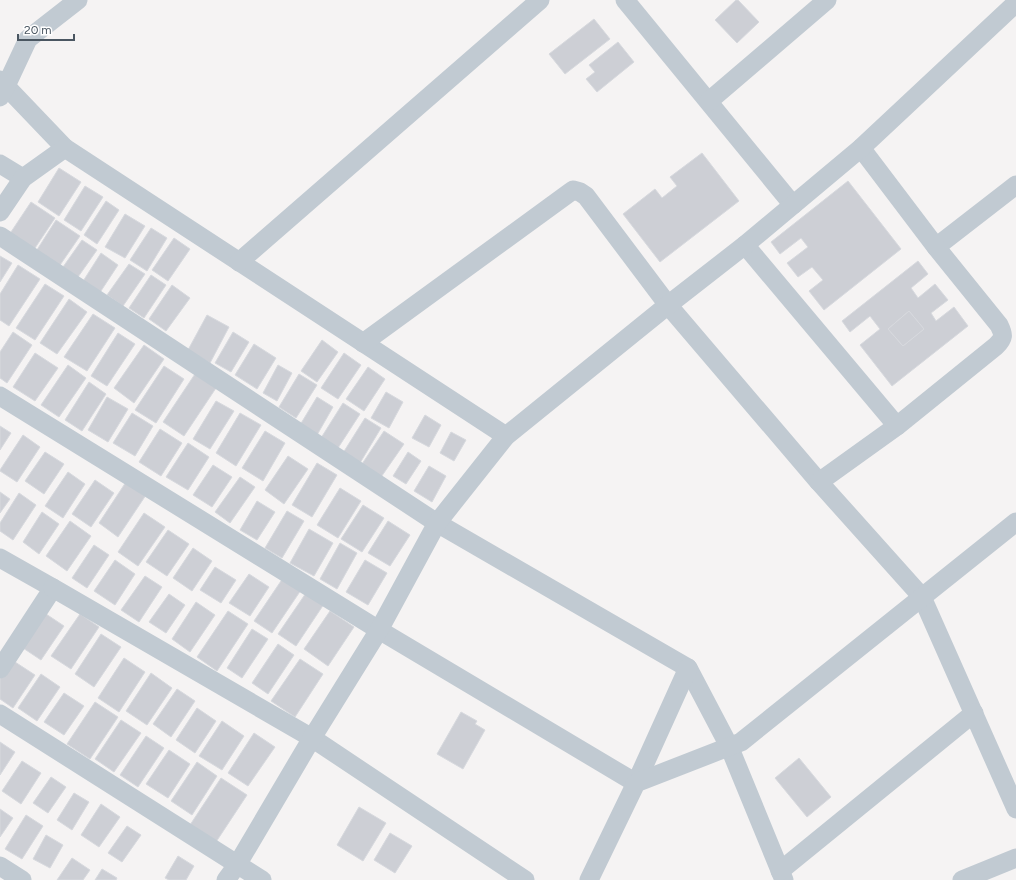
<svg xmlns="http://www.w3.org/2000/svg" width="1016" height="880" font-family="Figtree,sans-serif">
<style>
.building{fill:#cdcfd5;stroke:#d7d9de;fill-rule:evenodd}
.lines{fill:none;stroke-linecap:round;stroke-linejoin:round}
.minor{stroke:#c1cad2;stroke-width:19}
</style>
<rect width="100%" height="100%" fill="#f5f3f3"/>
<!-- building -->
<g class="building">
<polygon points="736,0 738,0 759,22 737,43 715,20"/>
<polygon points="594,19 610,39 565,74 549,54"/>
<polygon points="618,42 634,62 597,92 586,79 595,72 589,65"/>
<polygon points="702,153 739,201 660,262 623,214 655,189 662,198 677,186 670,177"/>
<polygon points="59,168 81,182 59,216 38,202"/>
<polygon points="848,181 901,249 824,310 809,291 823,280 812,267 798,277 787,263 808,247 801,238 780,254 771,242"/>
<polygon points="85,186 103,197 81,231 64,220"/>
<polygon points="106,201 119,210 97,244 84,235"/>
<polygon points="31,202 55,218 33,251 9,235"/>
<polygon points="125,214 145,226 125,258 105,247"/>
<polygon points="56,220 80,236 58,268 35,253"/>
<polygon points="151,228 167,238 147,271 130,260"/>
<polygon points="174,238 190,249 168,281 152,270"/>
<polygon points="82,240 97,250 78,277 63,267"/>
<polygon points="101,253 118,265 97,297 80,286"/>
<polygon points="0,256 12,263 0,282"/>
<path d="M 918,261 L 928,274 L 911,288 L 918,298 L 935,284 L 948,300 L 931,313 L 936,321 L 954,307 L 968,326 L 892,386 L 860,345 L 880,329 L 870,316 L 850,332 L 842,321 ZM 909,311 L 924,329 L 903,346 L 888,329 Z"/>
<polygon points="129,264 145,274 123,306 107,295"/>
<polygon points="18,265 40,279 9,326 0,320 0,294"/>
<polygon points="151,275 166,285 144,318 129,308"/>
<polygon points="45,284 64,296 35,340 16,328"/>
<polygon points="172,285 190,298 166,331 149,319"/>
<polygon points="69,299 87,312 57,354 40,343"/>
<polygon points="909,311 924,329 903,346 888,329"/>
<polygon points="93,314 115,328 87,371 64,357"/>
<polygon points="207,315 229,327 210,363 188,350"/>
<polygon points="13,332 32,345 7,383 0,378 0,352"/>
<polygon points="233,332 249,342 231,372 215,363"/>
<polygon points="118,333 135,344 107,386 91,376"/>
<polygon points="322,340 338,352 317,382 301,371"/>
<polygon points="254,344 276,358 257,389 235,375"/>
<polygon points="144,345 164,359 134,403 114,388"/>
<polygon points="35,353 58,368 35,401 13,387"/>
<polygon points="344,353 361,365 338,399 321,388"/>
<polygon points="68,365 86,378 59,417 41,405"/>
<polygon points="278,365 292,373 277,401 263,393"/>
<polygon points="164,366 184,379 156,423 135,410"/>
<polygon points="368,367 385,379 364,411 346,399"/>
<polygon points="195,374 216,388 184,436 163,422"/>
<polygon points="299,374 317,385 296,418 279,407"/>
<polygon points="89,382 106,394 82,431 65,420"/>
<polygon points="386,392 403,402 389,428 371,418"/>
<polygon points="107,397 128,409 108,442 88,430"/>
<polygon points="317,397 333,407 317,435 300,425"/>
<polygon points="216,401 234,411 210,449 193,439"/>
<polygon points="343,403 360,414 338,448 321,438"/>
<polygon points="132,413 153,426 135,456 113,443"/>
<polygon points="240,413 261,425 236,466 216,453"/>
<polygon points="425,415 441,425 429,447 412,438"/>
<polygon points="365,418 381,428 360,463 343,453"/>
<polygon points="0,426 11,433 0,450"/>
<polygon points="160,429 182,443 161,476 139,462"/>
<polygon points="265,431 285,443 263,481 242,468"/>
<polygon points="384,431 404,444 379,480 360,467"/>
<polygon points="451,432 466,440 454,461 440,453"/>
<polygon points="23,435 40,447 17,482 0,471 0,470"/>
<polygon points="188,443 209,457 188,490 166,477"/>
<polygon points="45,452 64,464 44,494 25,481"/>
<polygon points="408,452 421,461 406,484 393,476"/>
<polygon points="288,456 308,469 284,504 265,490"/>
<polygon points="317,463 337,475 312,517 292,505"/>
<polygon points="213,465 232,477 212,507 193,495"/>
<polygon points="429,466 446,476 432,502 414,491"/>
<polygon points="68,472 85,484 63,518 45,506"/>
<polygon points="240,477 255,487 230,523 215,512"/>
<polygon points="95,480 114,493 91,527 72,514"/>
<polygon points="126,482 146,495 118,537 99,523"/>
<polygon points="340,488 361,501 338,538 317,525"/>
<polygon points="0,492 10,499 0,513"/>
<polygon points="19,493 36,505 13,540 0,531 0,523"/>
<polygon points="257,501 275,512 257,540 240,530"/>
<polygon points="363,505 384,518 362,552 341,539"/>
<polygon points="287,511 304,521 282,558 265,548"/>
<polygon points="42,512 59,524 39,554 23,542"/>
<polygon points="144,513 165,527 138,566 118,552"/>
<polygon points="70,521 91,536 67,571 46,556"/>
<polygon points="388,521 410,535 390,566 368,553"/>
<polygon points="309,529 333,543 314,576 290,563"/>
<polygon points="168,530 189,544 167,576 146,562"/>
<polygon points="340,543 357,553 337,589 320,579"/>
<polygon points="94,545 109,555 87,588 72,578"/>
<polygon points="193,548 212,561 192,591 173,578"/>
<polygon points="115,560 135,574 115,605 94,591"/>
<polygon points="365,560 387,573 368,605 346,592"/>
<polygon points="215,567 236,580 221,603 200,590"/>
<polygon points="249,574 269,587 250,616 229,603"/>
<polygon points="145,576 162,587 139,622 121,610"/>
<polygon points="283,578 301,590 272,633 254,621"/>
<polygon points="306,593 324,604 296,646 278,634"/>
<polygon points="169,594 185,605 166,633 149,622"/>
<polygon points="196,602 215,615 190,652 172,639"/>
<polygon points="228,611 248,624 217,671 197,657"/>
<polygon points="330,611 354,627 328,666 304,649"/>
<polygon points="46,614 64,626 41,660 23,648"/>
<polygon points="80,614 99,627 71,669 51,656"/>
<polygon points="252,629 268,639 242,678 227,668"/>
<polygon points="101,634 121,647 94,687 75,674"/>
<polygon points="278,644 294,655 268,694 252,683"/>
<polygon points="124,658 145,672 119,712 98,698"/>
<polygon points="300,659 323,674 295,717 271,701"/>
<polygon points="12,660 35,675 13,708 0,699 0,679"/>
<polygon points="151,673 172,688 147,725 126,711"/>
<polygon points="41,674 60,687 37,721 18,708"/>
<polygon points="177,689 195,701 171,737 153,724"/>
<polygon points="64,693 84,706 64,735 44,722"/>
<polygon points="95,702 118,717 90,759 67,744"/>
<polygon points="197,708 216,721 195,753 176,740"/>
<polygon points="461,712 477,721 475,724 485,730 463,769 437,754"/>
<polygon points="121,720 141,733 114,772 95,759"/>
<polygon points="222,721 244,736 222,770 199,756"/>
<polygon points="254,733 275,747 248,786 228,773"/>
<polygon points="146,736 164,748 138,787 120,775"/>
<polygon points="0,742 15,752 0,775"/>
<polygon points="169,750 190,764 168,798 146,784"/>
<polygon points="799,758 831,797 807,817 775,778"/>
<polygon points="22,761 41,773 21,804 2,791"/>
<polygon points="197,762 217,776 192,815 171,801"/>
<polygon points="51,777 66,787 48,813 33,803"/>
<polygon points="221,778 247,795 216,842 190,825"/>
<polygon points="74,793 89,802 72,830 57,820"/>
<polygon points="101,804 120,817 99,847 81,835"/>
<polygon points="359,807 386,823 363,861 337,845"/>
<polygon points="0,809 13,818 0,837"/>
<polygon points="26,815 43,826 22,859 5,849"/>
<polygon points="127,826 141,835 122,862 108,853"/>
<polygon points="390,833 412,846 395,873 374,860"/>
<polygon points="46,835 63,845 50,868 33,859"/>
<polygon points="178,856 194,866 186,880 169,880 165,878"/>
<polygon points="72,858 90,870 83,880 57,880"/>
<polygon points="102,869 117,878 116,880 95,880"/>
</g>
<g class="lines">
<!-- minor -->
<g class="minor">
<polyline points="625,0 793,205"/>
<polyline points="0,80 65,148"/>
<polyline points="0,97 6,86 28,39 78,0"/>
<polyline points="709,101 827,0"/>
<polyline points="0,164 23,178"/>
<polyline points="0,212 23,178 65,148 506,436"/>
<polyline points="0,236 437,523 688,668 729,746 784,880"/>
<polyline points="745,245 897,426"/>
<polyline points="936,247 1016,185"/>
<polyline points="239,262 540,0"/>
<polyline points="363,343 569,193 573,190 580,192 586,196 668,305 819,482 922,597 1016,809"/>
<polyline points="0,396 379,630 636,783 688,668"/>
<path d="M 819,482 L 897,426 L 996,346 C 1004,338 1004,335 999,325 L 936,247 L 861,148"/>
<polyline points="0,558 53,588 0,669"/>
<polyline points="53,588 312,738 525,880"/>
<polyline points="0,714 262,880"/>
<polyline points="0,866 22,880"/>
<polyline points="780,871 974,713"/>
<polyline points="226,880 237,865 312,738 379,630 437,523 506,436 668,305 745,245 861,148 1016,3"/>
<polyline points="589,880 636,783 741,742 1016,522"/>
<polyline points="962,880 1016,858"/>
</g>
</g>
<!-- scale -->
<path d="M18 34v6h56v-6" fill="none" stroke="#4a5661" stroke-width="2"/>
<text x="24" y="34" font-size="12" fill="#4a5661" stroke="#ffffff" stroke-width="3" paint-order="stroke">20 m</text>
</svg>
